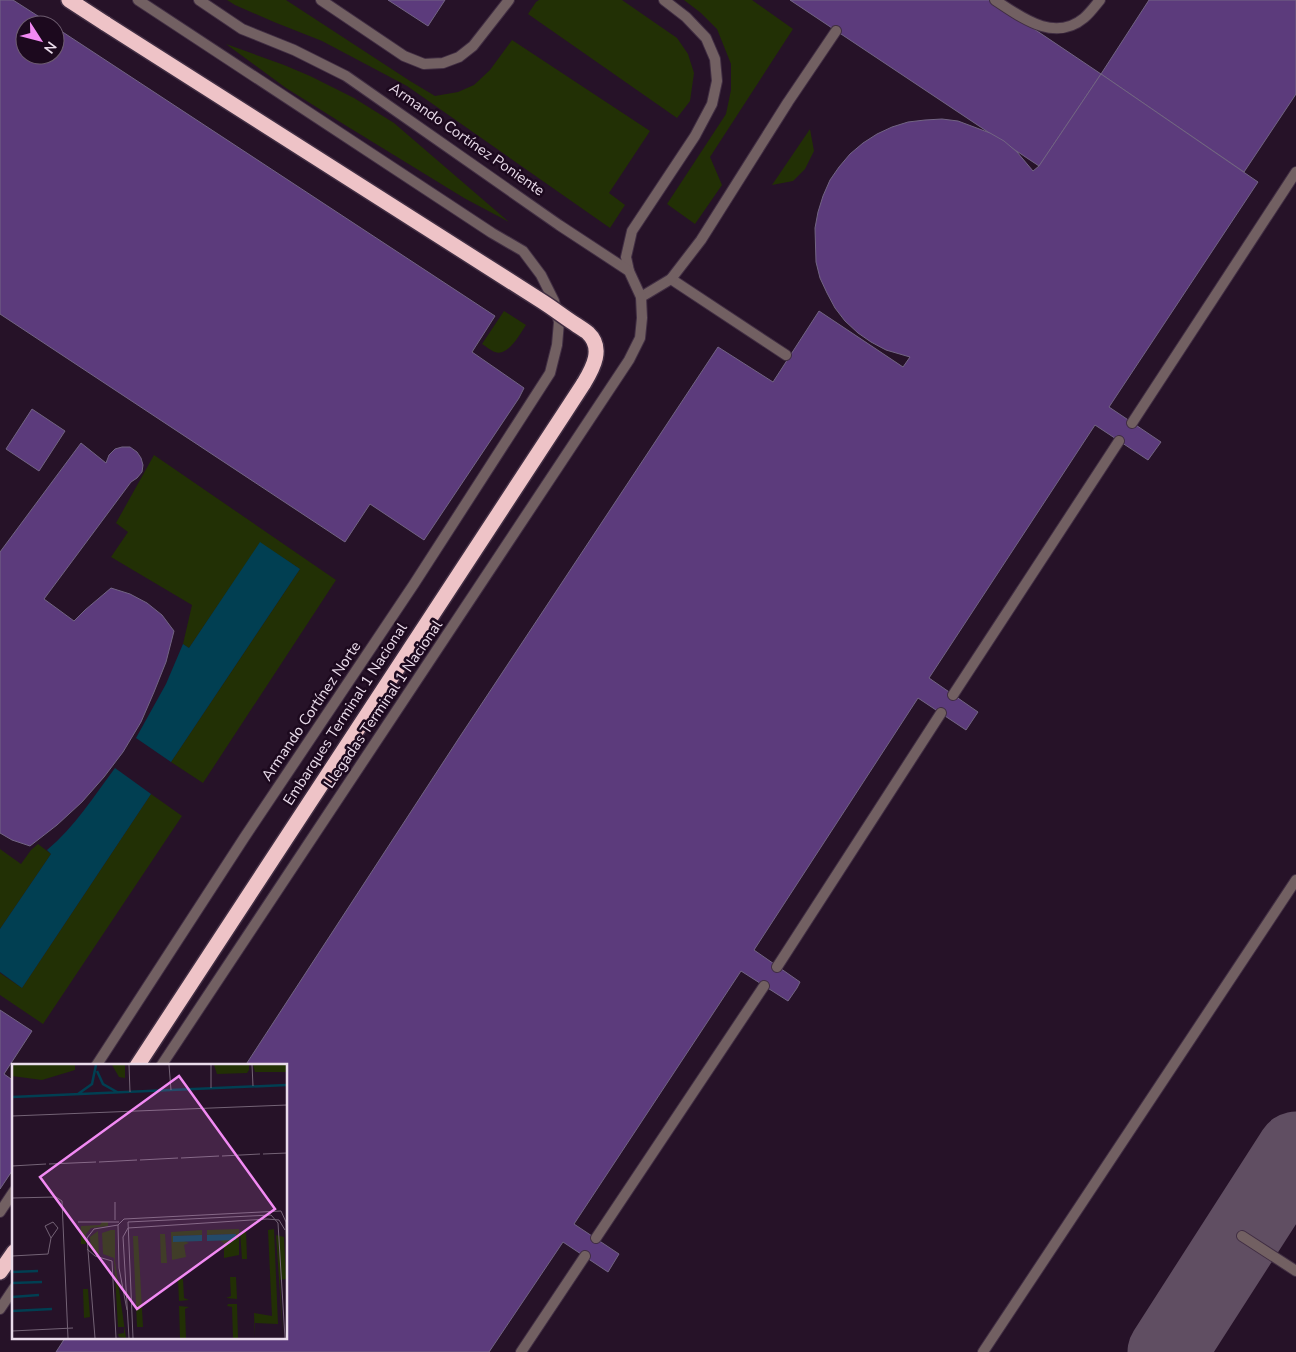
<svg xmlns="http://www.w3.org/2000/svg" width="1296" height="1352" font-family="'Nunito Sans',sans-serif">
<style>
.green{fill:#223005}
.water{fill:#013f52}
.lines{fill:none;stroke-linecap:round;stroke-linejoin:round}
.taxiway{stroke:#604e62;stroke-width:79}
.building{fill:#5c3b7c;stroke:#726483}
.lane-casing{stroke:#412e43;stroke-width:12}
.highway-casing{stroke:#412e43;stroke-width:18}
.lane{stroke:#726062;stroke-width:10}
.highway{stroke:#eec3c7;stroke-width:15}
.highway-bridge-casing{stroke:#412e43;stroke-width:18;stroke-linecap:butt}
.highway-bridge{stroke:#eec3c7;stroke-width:15}
.labels{text-anchor:middle;stroke-width:5;stroke-linejoin:round;paint-order:stroke}
.street-label{font-size:15px;fill:#eadceb;stroke:#1c091e}
.inset-river{fill:none;stroke:#013f52;stroke-width:2.5}
.inset-road{fill:none;stroke:#746376;stroke-width:1}
.view{fill:#f28af3;fill-opacity:0.15;stroke:#f28af3;stroke-width:2.5}
.inset-edge{fill:none;stroke:#eadceb;stroke-width:2.5}
</style>
<rect width="100%" height="100%" fill="#261228"/>
<!-- green -->
<g class="green">
<polygon points="227,0 286,0 410,81 435,96 458,92 474,85 490,70 512,40 650,131 609,193 625,205 610,228 407,86 322,41 274,22 235,5"/>
<polygon points="539,0 622,0 677,38 688,54 694,73 690,101 677,118 528,14 536,2"/>
<polygon points="684,0 752,0 793,29 710,157 722,185 695,224 667,204 726,114 731,90 731,64 717,29 701,13"/>
<polygon points="226,44 284,65 310,76 354,98 394,123 509,222 464,198 345,125 286,88"/>
<polygon points="810,129 814,151 805,169 793,181 772,185"/>
<path d="M 504,311 L 526,325 C 520,334 508,357 495,352 C 491,351 486,346 482,344 Z"/>
<polygon points="154,455 336,580 203,783 171,762 300,569 260,543 189,648 183,644 192,605 111,557 128,532 116,523"/>
<polygon points="151,794 182,816 43,1024 0,995 0,973 22,988"/>
<polygon points="38,844 51,854 0,929 0,849 21,864 31,850"/>
</g>
<!-- water -->
<g class="water">
<polygon points="260,542 300,569 171,762 136,738 166,684 183,644 189,648"/>
<path d="M 115,768 L 151,794 L 22,988 L 0,972 L 0,929 L 51,854 L 47,850 C 74,828 94,796 115,768 Z"/>
</g>
<g class="lines">
<!-- taxiway -->
<polyline class="taxiway" points="1167,1352 1296,1151"/>
</g>
<!-- building -->
<g class="building">
<polygon points="0,0 13,0 52,25 25,25 25,55 55,55 55,27 495,316 472,352 524,388 519,398 424,540 370,504 345,542 0,314"/>
<polygon points="388,0 445,0 428,26"/>
<polygon points="790,0 991,0 1101,74 1039,166"/>
<polygon points="1149,0 1296,0 1296,94 1244,172 1101,74"/>
<polygon points="1101,74 1258,182 1109,407 1161,442 1148,460 1095,425 929,678 978,712 966,730 918,698 754,950 800,982 797,988 788,1001 741,971 574,1224 619,1254 608,1272 563,1242 489,1352 56,1352 65,1338 286,1338 286,1066 245,1066 459,738 718,347 773,382 819,311 903,367 910,357 886,350 871,342 858,333 845,321 835,308 827,293 820,278 816,262 815,228 818,212 823,196 830,180 839,167 850,154 863,143 877,134 892,127 908,122 925,120 942,119 958,121 990,133 1004,141 1017,152 1033,171 1039,166"/>
<polygon points="32,409 65,431 39,471 6,449"/>
<polygon points="81,443 106,463 109,455 115,449 122,447 130,447 137,452 141,458 143,465 142,472 137,478 131,482 44,599 74,621 85,610 111,588 130,594 147,603 162,615 174,631 166,662 154,692 141,722 123,752 104,777 82,802 57,825 30,846 12,840 0,833 0,552"/>
<polygon points="0,1010 32,1031 4,1074 14,1081 14,1168 0,1189"/>
</g>
<g class="lines">
<defs>
<g id="lane">
<polyline points="321,0 404,56 424,64 443,63 459,57 473,46 509,0"/>
<path d="M 995,0 C 1021,17 1054,43 1084,18 C 1090,13 1095,6 1100,0"/>
<polyline points="629,271 626,257 632,231 695,136 712,104 717,81 715,59 706,38 686,17 664,0"/>
<polyline points="671,279 786,355"/>
<polyline points="641,297 671,279 701,240 788,102 836,31"/>
<polyline points="1132,423 1296,172"/>
<polyline points="953,695 1119,441"/>
<polyline points="777,967 941,713"/>
<polyline points="96,1066 244,838 414,584 550,373 557,345 559,322 554,301 541,275 523,251 492,233 445,202 138,0"/>
<polyline points="161,1066 629,360 640,338 642,318 641,297 629,271 559,225 346,76 294,50 242,29 199,0"/>
<polyline points="0,1212 14,1191"/>
<polyline points="1242,1236 1296,1271"/>
<polyline points="596,1238 764,986"/>
<polyline points="0,1309 14,1288"/>
<polyline points="521,1352 585,1256"/>
<polyline points="983,1352 1296,880"/>
</g>
<g id="highway">
<polyline points="69,0 106,24"/>
<path d="M 137,1066 C 285,837 436,611 584,383"/>
<polyline points="0,1272 14,1252"/>
</g>
</defs>
<!-- lane casing -->
<use href="#lane" class="lane-casing"/>
<!-- highway casing -->
<use href="#highway" class="highway-casing"/>
<!-- lane -->
<use href="#lane" class="lane"/>
<!-- highway -->
<use href="#highway" class="highway"/>
<defs>
<path id="highway-bridge" d="M 106,24 L 543,302 C 554,309 564,317 575,324 C 579,327 585,330 588,333 C 604,348 593,368 584,383"/>
</defs>
<!-- highway-bridge casing -->
<use href="#highway-bridge" class="highway-bridge-casing"/>
<!-- highway-bridge -->
<use href="#highway-bridge" class="highway-bridge"/>
</g>
<g class="labels">
<!-- street labels -->
<g class="street-label">
<text transform="translate(467 139) rotate(35)" y="5">Armando Cortínez Poniente</text>
<text transform="translate(383 704) rotate(-56)" y="5">Llegadas Terminal 1 Nacional</text>
<text transform="translate(311 711) rotate(-56)" y="5">Armando Cortínez Norte</text>
<text transform="translate(345 714) rotate(-57)" y="5">Embarques Terminal 1 Nacional</text>
</g>
</g>
<!-- overview -->
<g transform="translate(12 1064)">
<rect width="275" height="275" fill="#261228"/>
<path d="M 0,1 L 63,1 L 63,6 L 30,16 L 0,12 ZM 100,1 L 113,1 L 113,14 L 107,13 ZM 202,1 L 237,1 L 237,6 L 235,9 L 205,10 ZM 241,1 L 275,1 L 275,8 L 243,8 ZM 90,158 L 96,158 L 96,162 L 79,164 L 74,170 L 74,180 L 69,180 L 69,162 L 88,161 ZM 227,165 L 227,191 L 212,194 L 212,179 L 208,177 L 224,170 L 195,171 L 195,166 ZM 262,165 L 266,260 L 243,259 L 243,274 L 242,249 L 260,252 L 256,166 ZM 99,166 L 103,166 L 103,197 L 114,274 L 107,273 L 106,270 L 112,269 L 112,263 L 106,263 L 102,194 L 91,190 L 90,169 ZM 190,166 L 190,171 L 161,172 L 177,179 L 172,181 L 174,193 L 160,196 L 159,168 ZM 86,167 L 87,190 L 85,190 L 79,186 L 78,173 ZM 228,167 L 234,167 L 235,195 L 230,195 ZM 148,170 L 153,170 L 155,199 L 149,199 ZM 264,171 L 272,173 L 274,215 L 268,216 L 271,274 ZM 121,172 L 126,172 L 131,263 L 125,263 ZM 218,213 L 224,213 L 225,235 L 214,234 L 219,232 ZM 166,215 L 171,215 L 172,234 L 177,236 L 167,237 ZM 71,225 L 76,225 L 78,253 L 72,254 ZM 216,240 L 225,240 L 226,274 L 221,274 L 220,243 L 215,242 ZM 167,242 L 177,243 L 173,245 L 174,274 L 168,274 Z" fill="#223005"/>
<path d="M 224,170 L 224,176 L 195,177 L 195,171 ZM 190,171 L 190,177 L 161,178 L 161,172 Z" fill="#013f52"/>
<path class="inset-river" d="M 85,7 L 91,20 L 105,28M 66,30 L 80,20 L 84,1M 0,33 L 275,21M 0,208 L 26,207M 0,219 L 30,218M 0,233 L 27,231M 0,247 L 40,245"/>
<path class="inset-road" d="M 117,1 L 118,28M 157,1 L 159,26M 199,1 L 199,24M 240,1 L 241,22M 0,52 L 275,41M 251,90 L 275,89M 210,92 L 248,90M 169,94 L 207,92M 128,96 L 166,94M 87,98 L 125,96M 37,100 L 84,98M 0,102 L 34,100M 0,134 L 44,133 L 50,137 L 56,274M 103,138 L 103,156M 66,158 L 107,158M 75,185 L 83,192 L 100,197 L 104,274M 0,192 L 36,190 L 39,174 L 33,162 L 41,158 L 46,164 L 39,174M 115,246 L 107,204 L 106,161 L 112,155 L 269,147 L 274,158 L 275,193M 0,267 L 61,264M 83,274 L 75,174 L 82,165 L 106,161M 117,274 L 111,173 L 116,164 L 255,155 L 267,156 L 273,166M 121,274 L 116,158 L 259,151 L 266,159 L 273,274"/>
<path class="view" d="M 167,12 L 263,145 L 125,245 L 28,113 Z"/>
<rect width="275" height="275" class="inset-edge"/>
</g>
<!-- north arrow -->
<g transform="translate(40 40) rotate(126)"><circle r="24" fill="#1c091e" stroke="#6e5d70"/>
<path d="M0-4L9 19L0 12L-9 19Z" fill="#f28af3"/>
<text y="-8" font-size="14" font-weight="bold" text-anchor="middle" fill="#eadceb">N</text>
</g>
</svg>
